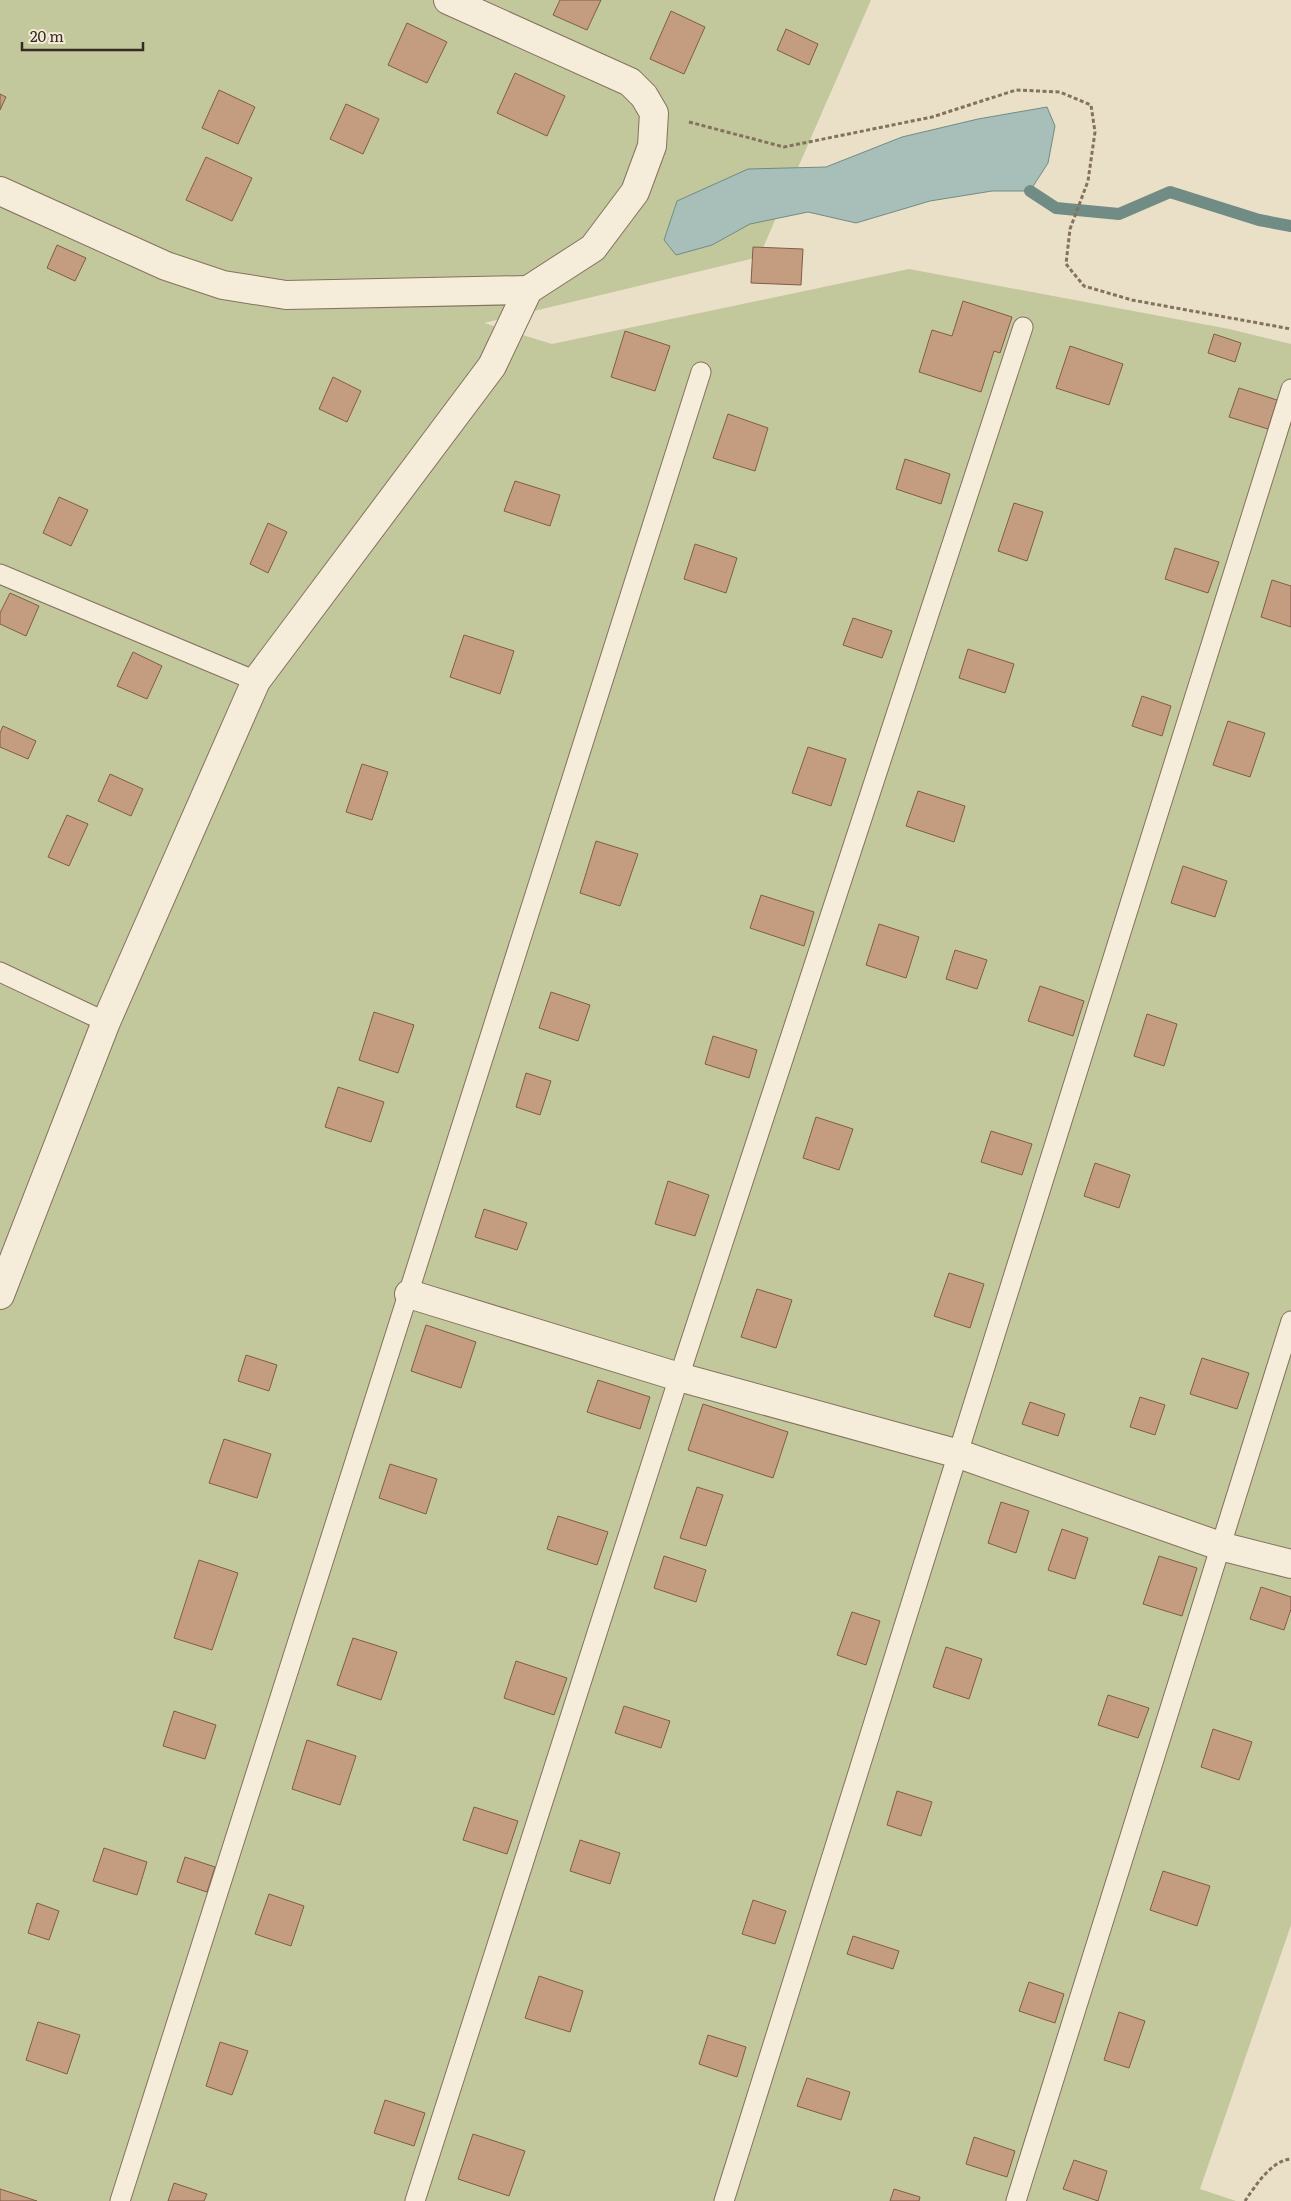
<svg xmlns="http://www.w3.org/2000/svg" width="1291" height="2201" font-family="Literata,serif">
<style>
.green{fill:#c2c79c}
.water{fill:#a8beb8;stroke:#708c85}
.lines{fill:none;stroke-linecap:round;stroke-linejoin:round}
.stream{stroke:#708c85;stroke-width:12}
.building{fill:#c49d81;stroke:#815d47}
.service-casing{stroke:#84725e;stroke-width:21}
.minor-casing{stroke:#84725e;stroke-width:30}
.path{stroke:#84725e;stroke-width:3;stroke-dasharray:4 2.5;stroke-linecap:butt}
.service{stroke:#f5edda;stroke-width:19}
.minor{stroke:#f5edda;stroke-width:28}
</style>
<rect width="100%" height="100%" fill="#eadfc7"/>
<!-- green -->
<polygon class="green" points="0,0 871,0 759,257 484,323 552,344 909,269 1229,329 1291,344 1291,1925 1200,2189 1236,2201 0,2201"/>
<!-- water -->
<polygon class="water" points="1047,107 1055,126 1048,163 1030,191 992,191 930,201 856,223 808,212 750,224 712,245 676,255 664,240 677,201 748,169 826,167 902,137 978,119"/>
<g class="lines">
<!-- stream -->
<polyline class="stream" points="1030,191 1056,208 1119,214 1170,192 1259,220 1291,226"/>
</g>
<!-- building -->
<g class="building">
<polygon points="560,0 601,0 587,30 553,15"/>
<polygon points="671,11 705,27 684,74 650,59"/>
<polygon points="407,23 447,42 427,83 388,65"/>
<polygon points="786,29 818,44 809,65 777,50"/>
<polygon points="515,73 565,96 547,136 497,113"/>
<polygon points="219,90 255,107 238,144 202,128"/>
<polygon points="0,94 6,97 0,110"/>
<polygon points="346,104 379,119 363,154 330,139"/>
<polygon points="206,157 252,178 232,221 186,200"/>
<polygon points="57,245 86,258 75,281 47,268"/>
<polygon points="753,247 803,249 801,285 751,283"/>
<polygon points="963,301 1012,317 1000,353 994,351 981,392 919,372 932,330 952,336"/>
<polygon points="625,331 670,346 655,391 611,377"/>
<polygon points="1214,334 1241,343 1235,362 1208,353"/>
<polygon points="1070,346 1123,364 1109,405 1056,388"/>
<polygon points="333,377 361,391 347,422 319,409"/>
<polygon points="1239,388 1277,400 1268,429 1229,417"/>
<polygon points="728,414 768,428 755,471 713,458"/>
<polygon points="905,459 950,474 941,504 896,489"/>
<polygon points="515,481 560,495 550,526 504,511"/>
<polygon points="59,497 88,510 71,546 43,533"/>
<polygon points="1014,503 1043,512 1027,561 998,551"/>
<polygon points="268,523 287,532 268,573 250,564"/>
<polygon points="695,544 737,558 726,593 684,579"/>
<polygon points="1175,548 1219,562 1208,593 1165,579"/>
<polygon points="1272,580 1291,586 1291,627 1261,617"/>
<polygon points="10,593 39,606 26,636 0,624 0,613"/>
<polygon points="853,618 892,631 882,658 843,645"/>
<polygon points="464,635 514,651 500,694 450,677"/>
<polygon points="968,649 1014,664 1005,693 959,678"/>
<polygon points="133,652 162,666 147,699 117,686"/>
<polygon points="1142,696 1171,706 1162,736 1132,726"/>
<polygon points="1228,721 1265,733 1250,777 1213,765"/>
<polygon points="3,726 36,741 28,759 0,747 0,733"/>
<polygon points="808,747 846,759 831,806 792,793"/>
<polygon points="362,764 388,772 372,820 346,812"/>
<polygon points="110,774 143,789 131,816 98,801"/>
<polygon points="918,791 965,806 954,842 906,826"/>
<polygon points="67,815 88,824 69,866 48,857"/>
<polygon points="596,841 638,854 620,906 580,893"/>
<polygon points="1183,866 1227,881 1215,917 1171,903"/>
<polygon points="761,895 814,912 804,946 750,928"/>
<polygon points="879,924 919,937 906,978 866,965"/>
<polygon points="955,950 987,960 977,989 946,979"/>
<polygon points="1040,986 1084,1001 1073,1036 1028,1021"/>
<polygon points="551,992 590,1005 578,1041 539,1028"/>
<polygon points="374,1012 414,1025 398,1073 359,1060"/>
<polygon points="1147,1014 1177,1024 1164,1066 1134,1056"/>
<polygon points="713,1036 757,1050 749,1078 705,1064"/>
<polygon points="526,1073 551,1081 540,1115 516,1107"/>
<polygon points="338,1087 384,1102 371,1142 325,1127"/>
<polygon points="816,1117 853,1129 839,1170 803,1158"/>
<polygon points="991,1131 1032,1144 1022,1175 981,1162"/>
<polygon points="1095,1163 1130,1175 1119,1208 1084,1196"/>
<polygon points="668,1181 709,1195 695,1236 655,1224"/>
<polygon points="484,1209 527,1223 517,1250 475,1237"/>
<polygon points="949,1273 984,1284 970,1328 934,1316"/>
<polygon points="757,1289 792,1300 776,1348 741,1337"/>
<polygon points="426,1325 476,1342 461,1388 411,1371"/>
<polygon points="246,1355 277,1365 269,1391 238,1381"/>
<polygon points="1202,1358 1249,1373 1237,1409 1190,1394"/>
<polygon points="598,1380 650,1397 640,1429 587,1412"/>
<polygon points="1140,1397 1165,1405 1155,1435 1130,1427"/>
<polygon points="1030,1402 1065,1414 1058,1436 1022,1424"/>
<polygon points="703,1404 788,1432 773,1478 688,1450"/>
<polygon points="224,1439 271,1454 257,1498 209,1483"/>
<polygon points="390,1464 437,1479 426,1514 379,1498"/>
<polygon points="697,1487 723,1495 706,1546 680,1538"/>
<polygon points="1001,1502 1029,1511 1016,1553 988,1543"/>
<polygon points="558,1516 608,1532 597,1565 547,1549"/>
<polygon points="1062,1529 1088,1538 1075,1579 1048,1570"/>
<polygon points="664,1556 706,1570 696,1602 654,1588"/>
<polygon points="1159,1556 1197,1568 1182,1616 1143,1604"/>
<polygon points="199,1560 238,1573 212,1650 174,1638"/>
<polygon points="1261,1587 1291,1597 1291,1609 1284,1630 1250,1619"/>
<polygon points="852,1612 880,1621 866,1665 837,1655"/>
<polygon points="353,1638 397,1652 381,1700 337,1685"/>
<polygon points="946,1647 982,1659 969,1699 933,1687"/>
<polygon points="516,1661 567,1678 554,1715 504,1698"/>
<polygon points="1108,1695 1149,1708 1138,1738 1098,1725"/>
<polygon points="624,1706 670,1721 661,1748 615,1733"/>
<polygon points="174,1711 216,1725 205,1759 163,1746"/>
<polygon points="1213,1729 1252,1742 1239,1780 1201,1767"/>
<polygon points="307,1740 356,1756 340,1805 292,1789"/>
<polygon points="897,1791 932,1802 921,1836 887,1825"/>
<polygon points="474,1807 518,1821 507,1854 463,1840"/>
<polygon points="580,1840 620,1853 610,1884 570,1871"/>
<polygon points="104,1848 147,1862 137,1895 93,1881"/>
<polygon points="185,1857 215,1867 207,1892 177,1882"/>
<polygon points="1163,1871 1210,1886 1197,1926 1150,1910"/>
<polygon points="269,1894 304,1906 291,1946 255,1934"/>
<polygon points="753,1900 786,1911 775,1944 742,1934"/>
<polygon points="37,1903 59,1911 49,1940 28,1933"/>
<polygon points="853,1936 899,1951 893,1969 847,1954"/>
<polygon points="539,1976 583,1991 570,2032 525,2018"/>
<polygon points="1029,1982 1064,1994 1055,2023 1019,2011"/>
<polygon points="1119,2012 1145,2021 1129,2068 1104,2060"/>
<polygon points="38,2022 80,2035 67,2074 26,2060"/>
<polygon points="708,2035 746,2047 737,2077 699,2064"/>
<polygon points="220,2042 248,2051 232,2095 206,2086"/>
<polygon points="807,2078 850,2092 841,2120 797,2106"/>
<polygon points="385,2100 425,2113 414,2146 374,2133"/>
<polygon points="473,2134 525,2151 509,2196 458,2179"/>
<polygon points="974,2137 1015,2151 1007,2177 966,2164"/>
<polygon points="1074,2160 1107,2171 1098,2201 1063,2189"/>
<polygon points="174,2183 207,2194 204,2201 168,2201"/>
<polygon points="0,2189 37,2201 0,2201"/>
<polygon points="894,2189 920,2197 919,2201 890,2201"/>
</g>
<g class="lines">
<defs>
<g id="service">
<polyline points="0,574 256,681"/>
<polyline points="0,972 106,1022"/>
<polyline points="120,2201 701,372"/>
<polyline points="415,2201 679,1377 1023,327"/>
<polyline points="724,2201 1291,389"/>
<polyline points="1016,2201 1291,1321"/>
</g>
<g id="minor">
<polyline points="0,191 166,266 223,285 286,295 528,290"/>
<polyline points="409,1294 679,1377 959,1454 1220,1546 1291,1564"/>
<polyline points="0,1295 106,1022 256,681 492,366 528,290 593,248 635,192 652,146 654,113 644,96 630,82 448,0"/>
</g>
</defs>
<!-- service casing -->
<use href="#service" class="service-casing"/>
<!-- minor casing -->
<use href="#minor" class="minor-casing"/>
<!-- path -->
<g class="path">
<polyline points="689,122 784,147 932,117 1016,90 1060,92 1091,105 1095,132 1088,181 1070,229 1066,264 1084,286 1132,300 1291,329"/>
<path d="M 1245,2201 C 1255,2186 1272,2160 1291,2159"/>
</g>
<!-- service -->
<use href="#service" class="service"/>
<!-- minor -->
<use href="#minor" class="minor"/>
</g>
<!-- scale -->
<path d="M22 42v8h121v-8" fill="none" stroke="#362b21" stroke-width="2.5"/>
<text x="30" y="42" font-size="15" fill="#362b21" stroke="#f2ead6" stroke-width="4" paint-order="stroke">20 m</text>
</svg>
